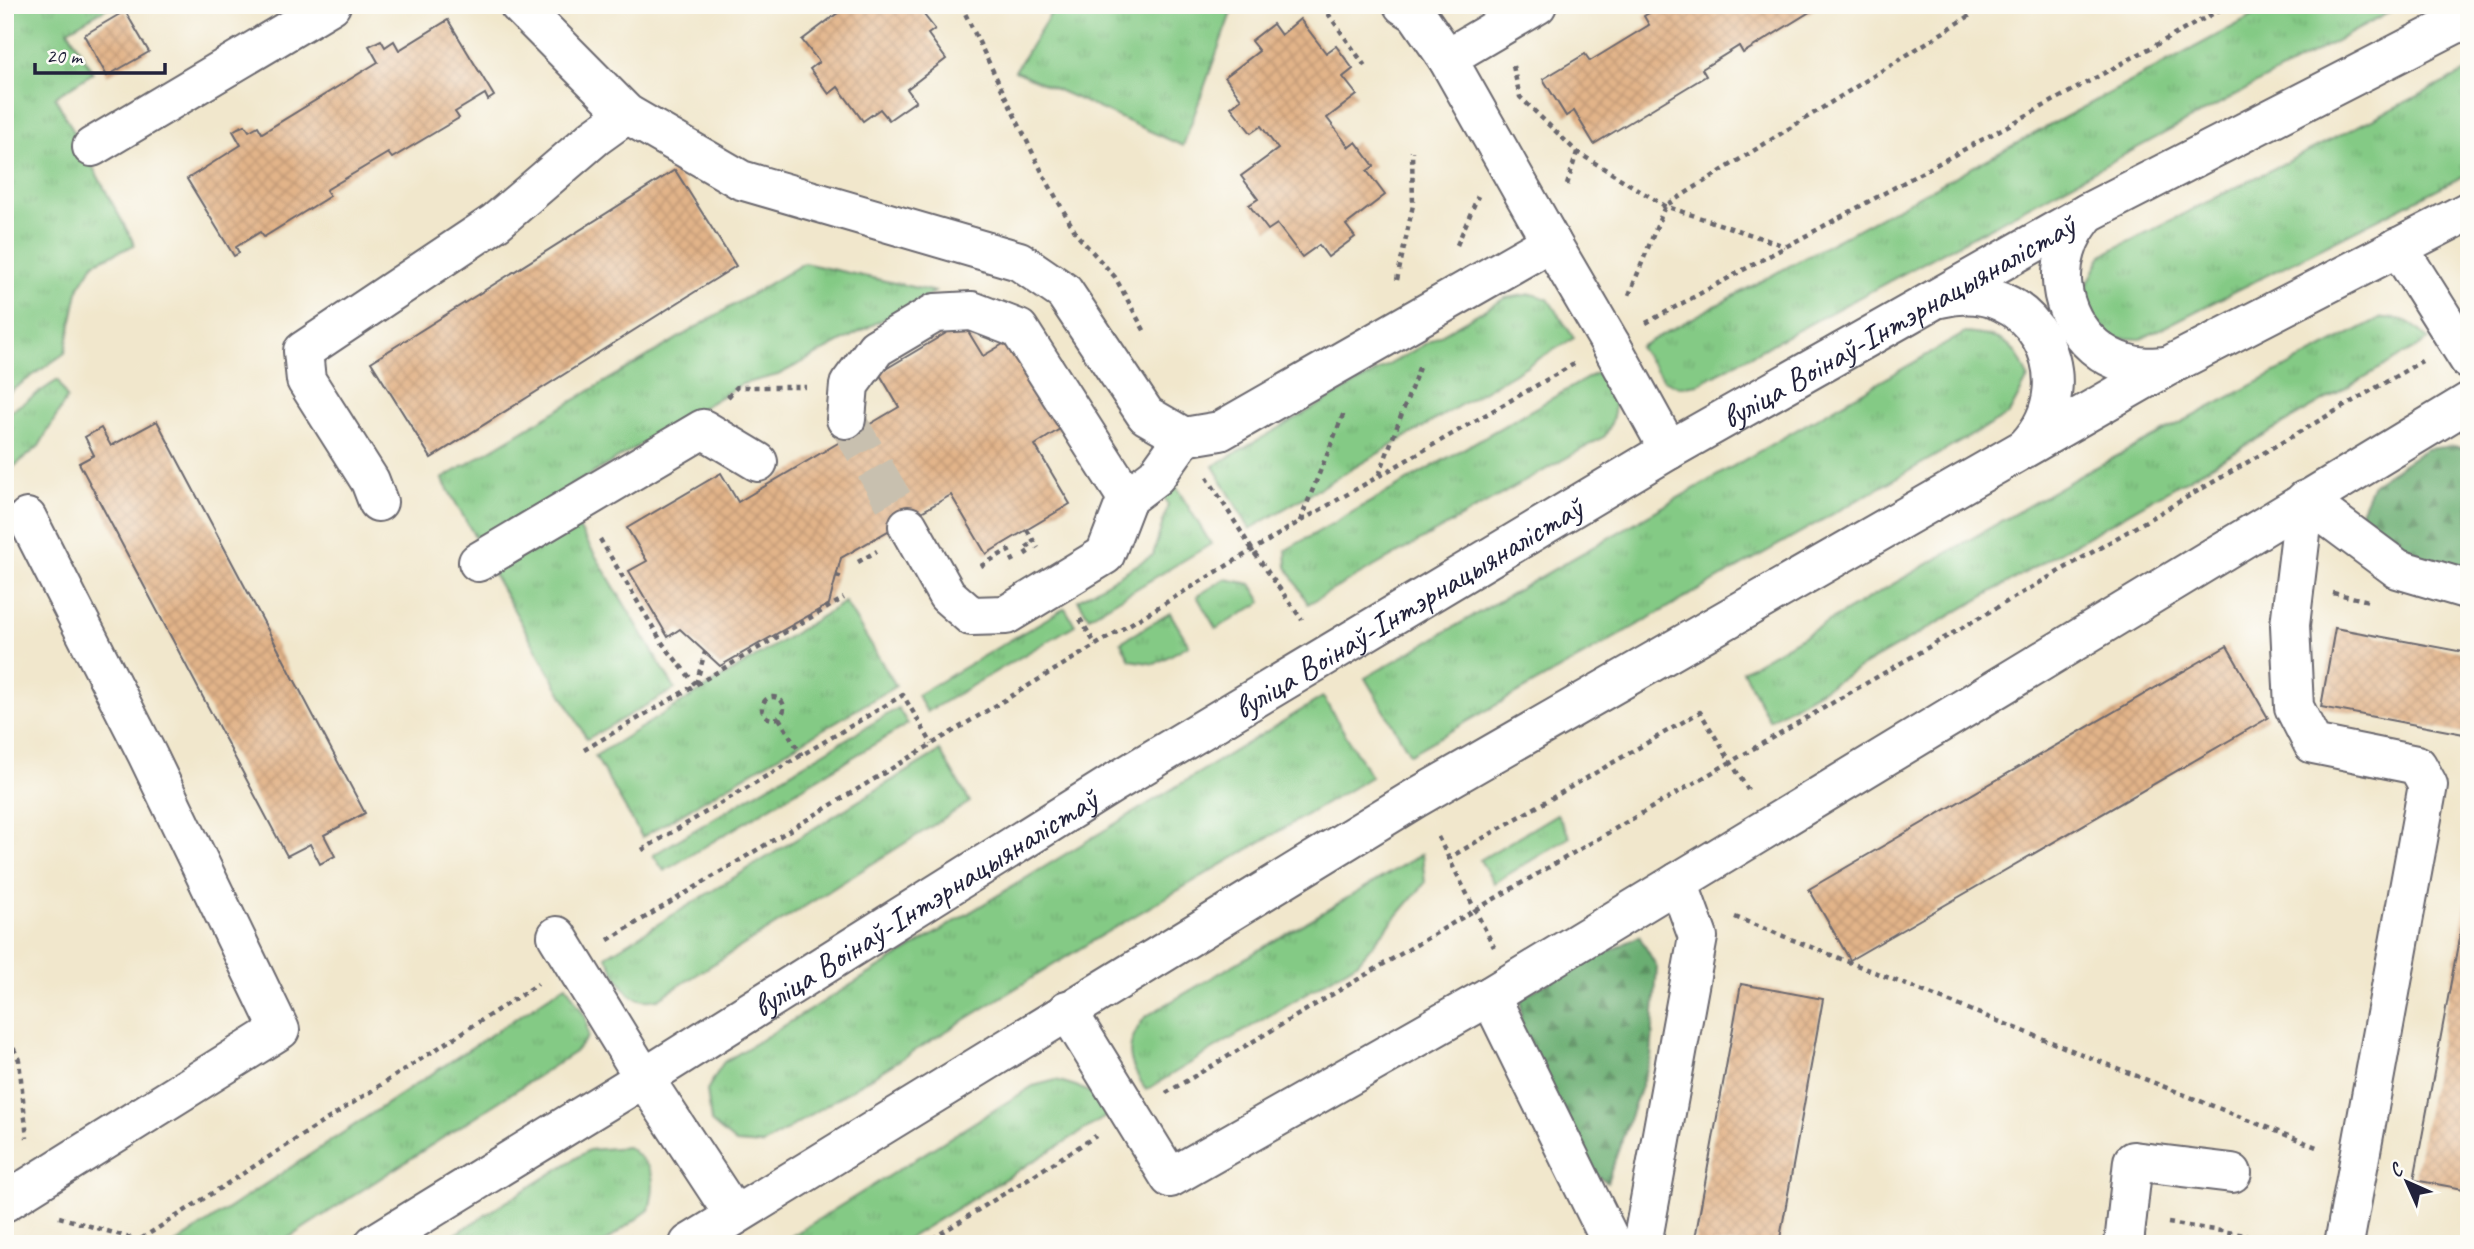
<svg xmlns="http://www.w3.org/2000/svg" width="2474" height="1249" font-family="Caveat,sans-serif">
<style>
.grass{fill:url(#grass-tufts);stroke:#537660;stroke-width:2}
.forest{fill:url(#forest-firs);stroke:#466856;stroke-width:2}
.building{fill:url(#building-cross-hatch)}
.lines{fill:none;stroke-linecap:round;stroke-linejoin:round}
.minor-tunnel{stroke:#c8c0af;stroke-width:38;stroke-dasharray:38 19;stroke-linecap:butt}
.minor-casing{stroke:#6a676e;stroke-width:42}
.major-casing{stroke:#6a676e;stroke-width:42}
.path{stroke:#6a676e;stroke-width:4.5;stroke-dasharray:5 5;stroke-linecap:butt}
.minor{stroke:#fff;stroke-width:38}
.major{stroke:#fff;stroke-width:38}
.labels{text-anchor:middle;stroke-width:5;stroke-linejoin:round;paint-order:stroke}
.street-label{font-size:33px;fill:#22223b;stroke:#fdfcf7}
</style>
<defs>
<pattern id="grass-tufts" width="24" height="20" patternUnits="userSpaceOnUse" patternTransform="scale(1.75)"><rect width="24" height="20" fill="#84ca85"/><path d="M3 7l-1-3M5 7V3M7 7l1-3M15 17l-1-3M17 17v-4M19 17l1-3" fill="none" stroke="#72ad74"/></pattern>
<pattern id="forest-firs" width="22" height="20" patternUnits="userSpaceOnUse" patternTransform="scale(1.75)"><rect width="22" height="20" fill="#6bae72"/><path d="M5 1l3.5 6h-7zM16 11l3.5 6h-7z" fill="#588d5f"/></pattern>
<pattern id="building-cross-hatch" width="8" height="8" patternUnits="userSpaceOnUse" patternTransform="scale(1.75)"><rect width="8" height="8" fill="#e2b489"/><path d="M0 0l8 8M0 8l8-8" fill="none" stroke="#c29a77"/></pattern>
</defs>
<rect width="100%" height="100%" fill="#fdfcf7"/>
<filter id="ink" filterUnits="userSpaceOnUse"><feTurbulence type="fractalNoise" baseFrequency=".0143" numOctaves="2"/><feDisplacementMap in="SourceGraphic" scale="14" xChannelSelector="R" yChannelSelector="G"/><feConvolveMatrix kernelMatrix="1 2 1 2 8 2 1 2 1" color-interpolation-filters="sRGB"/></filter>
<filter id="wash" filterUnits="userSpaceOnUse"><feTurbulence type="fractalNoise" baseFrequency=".00686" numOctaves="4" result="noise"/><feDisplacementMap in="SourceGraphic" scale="28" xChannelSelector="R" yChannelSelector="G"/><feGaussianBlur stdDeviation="1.57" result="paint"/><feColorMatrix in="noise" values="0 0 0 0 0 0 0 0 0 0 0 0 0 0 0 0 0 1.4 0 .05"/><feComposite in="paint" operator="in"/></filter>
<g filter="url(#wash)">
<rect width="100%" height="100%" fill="#f1e7cc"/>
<!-- grass -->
<g class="grass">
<polygon points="5,5 112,5 68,30 93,73 55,97 135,245 95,262 79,287 65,353 5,395"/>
<polygon points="1056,5 1213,5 1231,13 1183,146 1015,71"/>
<polygon points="2273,5 2403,5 1698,384 1679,387 1664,380 1639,347"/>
<polygon points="2469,70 2469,173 2141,339 2112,338 2089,314 2086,287 2102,255"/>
<polygon points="804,263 935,292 778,375 742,384 478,542 442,479"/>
<polygon points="1532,294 1548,299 1574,338 1250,529 1213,466 1505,298"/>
<path d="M 2380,318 C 2405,317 2412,322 2429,340 L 1769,720 L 1743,671 L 2083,474 Z"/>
<path d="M 1965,333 C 2004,337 2014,341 2028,378 L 2009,414 L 1410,754 L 1365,678 Z"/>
<path d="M 1605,368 C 1614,397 1621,408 1605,436 L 1308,604 L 1287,567 L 1286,550 Z"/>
<polygon points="58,380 67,398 39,446 5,474 5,415"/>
<polygon points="1175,485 1211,544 1089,617 1078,600 1153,555 1168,505 1158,487"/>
<polygon points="573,518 675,689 587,739 489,566"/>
<polygon points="1225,579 1251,584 1262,602 1216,629 1197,596"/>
<polygon points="845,602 896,686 642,837 595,756"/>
<polygon points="1065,608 1075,625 927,712 917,695"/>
<polygon points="1170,613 1189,645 1155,664 1130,660 1121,642"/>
<polygon points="1323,697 1371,777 1102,935 762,1145 736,1143 711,1122 707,1090 723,1063"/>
<polygon points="898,708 908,724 664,871 653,855"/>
<path d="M 940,751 L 970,802 L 658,999 C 625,1006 621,981 606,956 Z"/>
<polygon points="1557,814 1570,837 1494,883 1480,860"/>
<path d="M 1422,854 L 1425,883 L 1358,962 L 1146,1090 C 1127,1060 1123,1047 1145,1017 Z"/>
<polygon points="566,985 586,1018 588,1037 575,1052 279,1244 175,1244"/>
<polygon points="1056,1080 1076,1086 1095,1095 1110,1114 899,1244 779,1244 1033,1086"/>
<path d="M 628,1147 C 655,1168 657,1178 649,1210 L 602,1244 L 439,1244 L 589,1150 Z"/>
</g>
<!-- forest -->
<g class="forest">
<polygon points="2455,446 2469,452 2469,576 2398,550 2368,530 2361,511 2373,484 2426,449"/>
<polygon points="1639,936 1657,967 1651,1058 1607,1182 1585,1168 1520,1048 1521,997"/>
</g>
<g id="blocks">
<!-- building -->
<g class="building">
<polygon points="834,5 906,5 910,11 917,6 935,29 928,34 946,59 907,89 916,101 889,120 880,109 863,121 838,87 829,94 810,69 819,62 802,40 839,12"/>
<polygon points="1662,5 1821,5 1743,53 1739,46 1702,69 1706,76 1594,144 1574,111 1566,116 1543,79 1585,54 1590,61 1649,25 1644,16"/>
<polygon points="125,11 149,52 107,76 84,35"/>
<polygon points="1300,19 1326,53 1336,46 1353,69 1343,77 1357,95 1327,118 1349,147 1356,142 1374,166 1367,171 1385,195 1346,225 1355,237 1328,257 1319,245 1302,257 1277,224 1268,230 1249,205 1258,199 1241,176 1278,149 1261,126 1251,133 1231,107 1241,99 1225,77 1259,51 1251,41 1273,24 1281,35"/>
<polygon points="448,20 494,96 488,100 485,94 455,112 459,118 392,158 388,153 326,190 330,196 264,237 260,232 236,247 239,253 234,256 187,179 241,145 233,131 238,128 245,125 249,131 258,126 262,133 378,62 369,46 381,40 385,47 394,41 399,50"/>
<polygon points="675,170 736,266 431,458 371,362"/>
<polygon points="963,323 983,356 1010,340 1063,427 1035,445 1070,504 986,554 951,495 841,558 829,604 720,666 680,629 668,637 629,571 647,561 627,528 721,473 738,502 899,407 879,373"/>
<polygon points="157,421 365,813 324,835 335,856 320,864 310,844 287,856 79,463 94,455 85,437 101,428 111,446"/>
<polygon points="2335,628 2469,653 2469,735 2321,707"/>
<polygon points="2227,646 2268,718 1850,960 1809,889"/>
<polygon points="2467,896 2469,896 2469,1190 2414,1180"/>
<polygon points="1741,984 1823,999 1779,1244 1694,1244"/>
</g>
</g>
</g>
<g filter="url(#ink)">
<use href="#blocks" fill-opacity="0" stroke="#6a676e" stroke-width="2"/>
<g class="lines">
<!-- minor-tunnel -->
<polyline class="minor-tunnel" points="846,419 908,526"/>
<defs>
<g id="minor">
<polyline points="519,5 627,114 741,180 1019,261 1064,292 1146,415 1184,437 1220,431 1551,242"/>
<polyline points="1403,5 1416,13 1447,58 1551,242 1610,343 1669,450"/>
<polyline points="1447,58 1537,5"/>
<polyline points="92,147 331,5"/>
<polyline points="2398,247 2469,360"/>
<polyline points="846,419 849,385 876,348 935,313 972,311 1019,329 1127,498"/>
<polyline points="378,502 370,481 306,380 303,351 496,222 595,137 627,114"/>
<polyline points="908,526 947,595 971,616 1006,615 1105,555 1127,498 1156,476 1184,437"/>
<polyline points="478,562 703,429 758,462"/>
<polyline points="557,936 644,1078"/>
<polyline points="1490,996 1612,1244"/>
<polyline points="1067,1010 1170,1178 1490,996 2469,402"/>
<polyline points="5,1202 280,1030 147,754 27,518"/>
<polyline points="1642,1244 1698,937 1678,882"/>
<polyline points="2124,1244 2133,1161 2232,1173"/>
<polyline points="2344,1244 2428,785 2417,765 2313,744 2294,707 2290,625 2305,500 2398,569 2469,590"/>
</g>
<g id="major">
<path d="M 2087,213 C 2078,225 2070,236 2066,251 C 2051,296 2079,350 2125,363 C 2139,368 2153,367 2168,366"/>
<path d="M 1941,298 C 2031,274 2089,379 2027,446"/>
<polyline points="644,1078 734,1215"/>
<path id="s1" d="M 374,1244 L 644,1078 L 1112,784 L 1669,450 L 2087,213 L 2469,17"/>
<polyline points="689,1244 1414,799 2168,366 2469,211"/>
</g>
</defs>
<!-- minor casing -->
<use href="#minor" class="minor-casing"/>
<!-- major casing -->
<use href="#major" class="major-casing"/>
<!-- path -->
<g class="path">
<polyline points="961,5 1044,176 1077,235 1115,277 1145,332"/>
<polyline points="1322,5 1365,66"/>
<polyline points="1513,66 1520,97 1577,152 1665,206 1785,246"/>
<polyline points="1567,185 1577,152"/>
<polyline points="1457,245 1478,196"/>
<polyline points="1397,280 1413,205 1412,151"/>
<polyline points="1629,295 1665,206 1987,5"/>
<polyline points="1646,323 2229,5"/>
<polyline points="728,397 737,387 806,387"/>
<polyline points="1379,475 1420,365"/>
<polyline points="1207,477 1253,551 1302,620"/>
<polyline points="1300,521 1345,410"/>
<polyline points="1027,530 1038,548"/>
<polyline points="600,539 663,644 695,684"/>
<polyline points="1028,555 1024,549 1034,542"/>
<polyline points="858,562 877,551"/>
<polyline points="981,566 1008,550 1014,562"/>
<polyline points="836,576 843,578"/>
<polyline points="2333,593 2369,601"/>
<polyline points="1080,619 1096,645"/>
<polyline points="696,684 705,652"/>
<circle cx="773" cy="708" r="11"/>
<polyline points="779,718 802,756"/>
<polyline points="584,750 844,598"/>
<polyline points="1438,837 1494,947"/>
<polyline points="642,850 903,695 932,744"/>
<polyline points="1447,859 1700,712 1748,790"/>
<polyline points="1735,917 2319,1148"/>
<polyline points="608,940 1299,522 1574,364"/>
<polyline points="5,1030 19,1060 27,1138"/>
<polyline points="1166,1093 1475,910 2422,361"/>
<polyline points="59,1217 138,1240"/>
<polyline points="2168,1223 2305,1244"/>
<polyline points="2388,1238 2418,1244"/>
<polyline points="133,1244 538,984"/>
<polyline points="924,1244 1096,1136"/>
</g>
<!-- minor -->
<use href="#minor" class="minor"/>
<!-- major -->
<use href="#major" class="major"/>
</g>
</g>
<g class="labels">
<!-- street labels -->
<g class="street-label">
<text dy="12" stroke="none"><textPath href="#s1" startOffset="1782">вуліца Воінаў-Інтэрнацыяналістаў</textPath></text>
<text dy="12" stroke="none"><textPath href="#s1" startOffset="1214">вуліца Воінаў-Інтэрнацыяналістаў</textPath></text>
<text dy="12" stroke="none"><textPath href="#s1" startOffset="648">вуліца Воінаў-Інтэрнацыяналістаў</textPath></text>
</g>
</g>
<!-- margin -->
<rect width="2474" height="1249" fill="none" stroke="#fdfcf7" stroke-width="28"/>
<!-- north arrow -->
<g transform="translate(2407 1182) rotate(315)" stroke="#fdfcf7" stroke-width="5" paint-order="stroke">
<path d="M0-5L12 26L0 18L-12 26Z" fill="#22223b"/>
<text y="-10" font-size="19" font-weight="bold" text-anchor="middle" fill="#22223b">С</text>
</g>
<!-- scale -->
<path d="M35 63v10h130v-10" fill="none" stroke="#22223b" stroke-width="3.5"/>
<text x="46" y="63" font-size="21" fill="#22223b" stroke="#fdfcf7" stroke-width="5" paint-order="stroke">20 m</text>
</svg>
